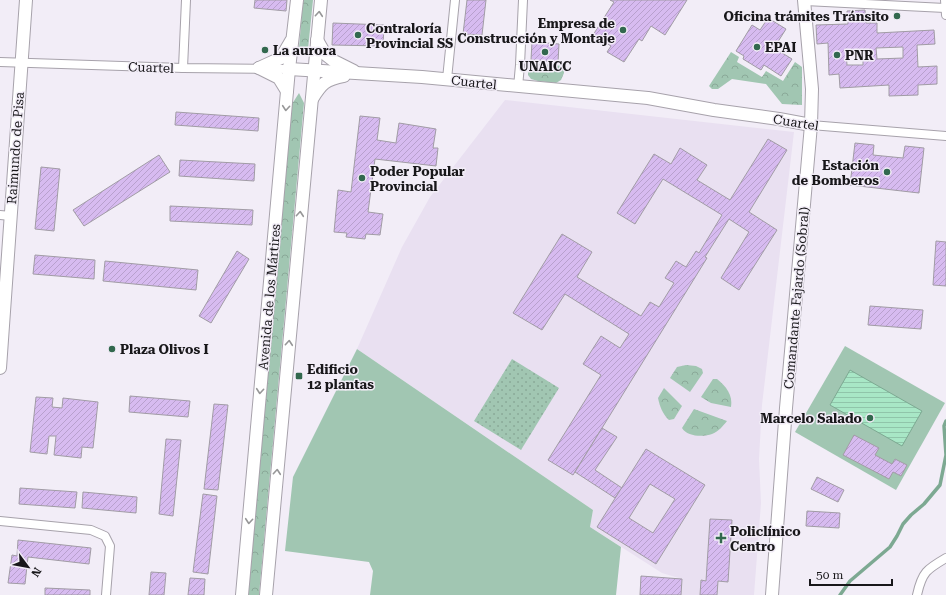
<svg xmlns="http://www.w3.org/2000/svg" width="946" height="595" font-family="'Roboto Serif',serif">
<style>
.built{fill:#e9e0f1}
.park{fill:url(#park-crowns)}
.garden{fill:url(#garden-dots)}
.pitch{fill:#a1c6b2}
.water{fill:url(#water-rules);stroke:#7da992}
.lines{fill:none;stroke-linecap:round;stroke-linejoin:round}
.stream{stroke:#7da992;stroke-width:3.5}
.building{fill:url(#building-hatch);stroke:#a19ca5;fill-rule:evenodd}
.street-casing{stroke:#a7a2ab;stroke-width:10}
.secondary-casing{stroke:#a7a2ab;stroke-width:14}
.street{stroke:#fff;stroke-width:8}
.secondary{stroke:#fff;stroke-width:12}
.oneway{stroke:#979798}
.poi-dot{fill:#32684e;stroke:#f2edf7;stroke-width:1.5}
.labels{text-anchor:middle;stroke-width:3;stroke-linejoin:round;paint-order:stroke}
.poi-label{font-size:13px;font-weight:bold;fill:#18171a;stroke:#f2edf7;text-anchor:start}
.street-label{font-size:13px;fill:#18171a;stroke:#f2edf7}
</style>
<defs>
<pattern id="park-crowns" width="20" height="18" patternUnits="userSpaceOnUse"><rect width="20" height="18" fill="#a1c6b2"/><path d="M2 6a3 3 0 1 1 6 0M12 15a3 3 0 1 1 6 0" fill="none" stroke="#8aa998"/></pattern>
<pattern id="garden-dots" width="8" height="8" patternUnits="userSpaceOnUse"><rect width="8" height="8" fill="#a1c6b2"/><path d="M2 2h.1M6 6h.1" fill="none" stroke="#8aa998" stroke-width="1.8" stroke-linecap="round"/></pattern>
<pattern id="water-rules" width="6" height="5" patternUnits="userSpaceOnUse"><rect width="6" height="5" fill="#a8e7c6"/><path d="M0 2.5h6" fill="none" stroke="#90c5aa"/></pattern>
<pattern id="building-hatch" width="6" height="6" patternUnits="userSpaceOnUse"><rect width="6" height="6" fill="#d7bbf0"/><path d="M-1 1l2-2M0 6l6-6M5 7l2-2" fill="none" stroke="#b8a0cd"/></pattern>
</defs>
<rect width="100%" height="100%" fill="#f2edf7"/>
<!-- built -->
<polygon class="built" points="505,100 794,132 762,405 759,459 761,503 754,595 681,595 682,579 662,573 590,527 593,510 357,349 402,247 430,197"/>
<!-- park -->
<g class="park">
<polygon points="303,0 313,0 308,49 302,54 299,48"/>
<polygon points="731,52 739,57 737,62 762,77 766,71 783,81 795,62 802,67 802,105 782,104 766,84 732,79 718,89 712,89 709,86"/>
<polygon points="528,63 564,66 564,73 561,80 556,83 538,81 531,79 528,75"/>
<polygon points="299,93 304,103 259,595 248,595 292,104"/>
<polygon points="686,365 696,366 702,369 703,373 690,392 670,378 677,367"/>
<path d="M 713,379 L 717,379 C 726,386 733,395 731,407 L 711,403 L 701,397 Z"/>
<path d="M 664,388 L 682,406 L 674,419 L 669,420 C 662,413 660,407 658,398 Z"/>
<path d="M 694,409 L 727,421 C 723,426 718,432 712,434 C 704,437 687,437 682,428 Z"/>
</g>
<!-- garden -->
<polygon class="garden" points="512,359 559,388 521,450 474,421"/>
<!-- pitch -->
<g class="pitch">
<polygon points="845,346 945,403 896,490 795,432"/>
<polygon points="357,349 593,510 590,527 621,547 616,595 370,595 373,571 369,562 285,551 293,477"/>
</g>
<!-- water -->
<polygon class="water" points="850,370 922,411 902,446 830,405"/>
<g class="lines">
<!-- stream -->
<polyline class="stream" points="840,595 850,581 890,547 897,536 903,524 911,515 924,504 940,485 946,455 944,426 946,421"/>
</g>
<!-- building -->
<g class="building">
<polygon points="255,0 287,0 286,11 254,8"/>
<polygon points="467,0 486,0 482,35 463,34"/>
<polygon points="610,0 687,0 665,35 651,26 642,41 639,39 624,62 607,52 611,46 593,35 614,2"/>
<path d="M 865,10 L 866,23 L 877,23 L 877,33 L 934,30 L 935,44 L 917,45 L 918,67 L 937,66 L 937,84 L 918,85 L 918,95 L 889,96 L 889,85 L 840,88 L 839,74 L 829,75 L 828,43 L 817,44 L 816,25 L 848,24 L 847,11 ZM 903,47 L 903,58 L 877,59 L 876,48 ZM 863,51 L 863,65 L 847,65 L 846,52 Z"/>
<polygon points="768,18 786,29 774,48 792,59 781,76 764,65 761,70 743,59 744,56 736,51 752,25 760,30"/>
<polygon points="333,23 384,25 383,46 332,45"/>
<polygon points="532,42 559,44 558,62 531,60"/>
<polygon points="176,112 259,118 258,131 175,125"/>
<polygon points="360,116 380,118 377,140 396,143 399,123 436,129 433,148 438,148 436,166 375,159 368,212 383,214 380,235 366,234 365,239 346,237 347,233 334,232 338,190 351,192"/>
<polygon points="768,139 787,150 749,212 777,230 739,290 721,278 749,232 729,219 705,257 707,258 573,475 548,460 601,375 583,364 601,336 620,348 629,334 565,294 542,330 513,313 562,234 592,252 577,277 641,316 650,302 659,307 674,283 665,278 676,261 686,267 696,251 699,253 722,215 663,179 635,224 617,213 654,154 671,164 680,148 707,165 697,180 730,200"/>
<polygon points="855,143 874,145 873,155 903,158 905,146 924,148 919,193 850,185"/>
<polygon points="159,155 170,172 84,226 73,210"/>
<polygon points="180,160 255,164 254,181 179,176"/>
<polygon points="41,167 60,169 54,231 35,229"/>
<polygon points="170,206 253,210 252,225 170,221"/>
<polygon points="936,241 946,242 946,286 933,285"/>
<polygon points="237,251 249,259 211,323 199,316"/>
<polygon points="35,255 95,260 94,279 33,274"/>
<polygon points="105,261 198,270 196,290 103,281"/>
<polygon points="870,306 923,310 921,329 868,325"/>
<polygon points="130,396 190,401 188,417 129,412"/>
<polygon points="36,397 53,398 52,407 62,408 63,398 98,402 93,448 82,447 81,458 54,455 56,436 49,436 47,454 30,452"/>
<polygon points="214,404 228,405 218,490 204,489"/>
<polygon points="602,428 617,437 595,470 622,488 615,498 575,472"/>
<polygon points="854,435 879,448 875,455 892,464 895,459 907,465 901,476 893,472 889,479 843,455"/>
<polygon points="166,439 181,440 173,516 159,514"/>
<path d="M 646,449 L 705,485 L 656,564 L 597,527 ZM 650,484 L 675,499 L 653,533 L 629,518 Z"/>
<polygon points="817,477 844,490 838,502 811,489"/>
<polygon points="20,488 77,492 75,508 19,504"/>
<polygon points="83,492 137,497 136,513 82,508"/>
<polygon points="203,494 217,496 208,574 193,572"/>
<polygon points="807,511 840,513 839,528 806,526"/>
<polygon points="710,519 732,520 728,582 718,581 717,595 700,595 701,580 706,581"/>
<polygon points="18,540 91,548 89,564 28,557 25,584 8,583 12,555 17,556"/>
<polygon points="151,572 166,573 164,595 149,595"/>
<polygon points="641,576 682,579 681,595 640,595"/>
<polygon points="190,578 205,579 204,595 188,595"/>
<polygon points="45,588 90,590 90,595 45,595"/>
</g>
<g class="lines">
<defs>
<g id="street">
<polyline points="945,0 946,15"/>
<polyline points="805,1 945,8"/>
<polyline points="0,62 183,68 289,69"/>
<polyline points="183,68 186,0"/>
<polyline points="447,79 455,0"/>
<polyline points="518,87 520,65 523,0"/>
<polyline points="811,125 946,136"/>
<polyline points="0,215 11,216"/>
<polyline points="0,521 91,530 105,536 110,546 106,595"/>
<path d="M 917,595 C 922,572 927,569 946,558"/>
</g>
<g id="secondary">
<polyline points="317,40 325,54 334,61 354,71"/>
<polyline points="259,68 281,58 291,41"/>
<polyline points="259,68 279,78 287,91"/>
<polyline points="289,69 422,77 648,98 714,110 779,119 811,125"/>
<path d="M 312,99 C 322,83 325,80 344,76"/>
<polyline points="0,368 26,0"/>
<polyline points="242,595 289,69 297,0"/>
<polyline points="266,595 321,0"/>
<polyline points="772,595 786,408 811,125 812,89 804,0"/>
</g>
</defs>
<!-- street casing -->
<use href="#street" class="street-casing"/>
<!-- secondary casing -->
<use href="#secondary" class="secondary-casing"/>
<!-- street -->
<use href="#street" class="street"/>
<!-- secondary -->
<use href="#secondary" class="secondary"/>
</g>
<!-- one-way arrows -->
<defs><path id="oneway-chevron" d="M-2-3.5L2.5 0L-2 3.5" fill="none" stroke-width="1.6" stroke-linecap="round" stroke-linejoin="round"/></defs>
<g class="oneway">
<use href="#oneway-chevron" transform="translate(319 14) rotate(-85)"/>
<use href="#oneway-chevron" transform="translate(286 108) rotate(95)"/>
<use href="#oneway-chevron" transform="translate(300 214) rotate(-85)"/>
<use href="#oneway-chevron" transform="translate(289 343) rotate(-85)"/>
<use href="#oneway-chevron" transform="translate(260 391) rotate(95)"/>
<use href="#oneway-chevron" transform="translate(277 472) rotate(-85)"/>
<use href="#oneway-chevron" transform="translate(249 521) rotate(95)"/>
</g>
<!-- markers -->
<g class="poi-dot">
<circle cx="897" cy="16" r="4"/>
<circle cx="623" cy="30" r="4"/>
<circle cx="358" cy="35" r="4"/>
<circle cx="757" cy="47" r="4"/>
<circle cx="265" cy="50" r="4"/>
<circle cx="545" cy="52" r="4"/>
<circle cx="837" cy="55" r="4"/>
<circle cx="887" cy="172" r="4"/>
<circle cx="362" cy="178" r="4"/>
<circle cx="112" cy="349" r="4"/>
<rect x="295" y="372" width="8" height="8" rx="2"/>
<circle cx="870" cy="418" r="4"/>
<path d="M719 532h4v4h4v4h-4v4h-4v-4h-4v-4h4z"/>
</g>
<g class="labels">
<!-- poi labels -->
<g class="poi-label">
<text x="889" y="21" text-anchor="end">Oficina trámites Tránsito</text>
<text x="615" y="28" text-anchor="end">Empresa de<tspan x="615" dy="15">Construcción y Montaje</tspan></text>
<text x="366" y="33">Contraloría<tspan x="366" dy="15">Provincial SS</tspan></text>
<text x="765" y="52">EPAI</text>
<text x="273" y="55">La aurora</text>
<text x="845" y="60">PNR</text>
<text x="545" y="71" text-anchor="middle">UNAICC</text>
<text x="879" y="170" text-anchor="end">Estación<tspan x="879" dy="15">de Bomberos</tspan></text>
<text x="370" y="176">Poder Popular<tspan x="370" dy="15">Provincial</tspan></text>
<text x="120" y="354">Plaza Olivos I</text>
<text x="307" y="374">Edificio<tspan x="307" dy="15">12 plantas</tspan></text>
<text x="862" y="423" text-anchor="end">Marcelo Salado</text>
<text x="730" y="536">Policlínico<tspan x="730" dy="15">Centro</tspan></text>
</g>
<!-- street labels -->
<g class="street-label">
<text transform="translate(151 67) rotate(2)" y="5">Cuartel</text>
<text transform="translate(474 82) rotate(6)" y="5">Cuartel</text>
<text transform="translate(796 122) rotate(9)" y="5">Cuartel</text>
<text transform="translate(15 148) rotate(-86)" y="5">Raimundo de Pisa</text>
<text transform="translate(269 297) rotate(-85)" y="5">Avenida de los Mártires</text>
<text transform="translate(796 298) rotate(-85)" y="5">Comandante Fajardo (Sobral)</text>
</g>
</g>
<!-- north arrow -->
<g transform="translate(28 567) rotate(122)" stroke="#f2edf7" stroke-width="3" paint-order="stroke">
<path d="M0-3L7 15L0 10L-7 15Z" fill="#18171a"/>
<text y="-6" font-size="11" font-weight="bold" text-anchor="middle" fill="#18171a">N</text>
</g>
<!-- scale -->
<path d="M810 579v6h82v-6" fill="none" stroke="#18171a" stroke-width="2"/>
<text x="816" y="579" font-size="12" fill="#18171a" stroke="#f2edf7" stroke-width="3" paint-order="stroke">50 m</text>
</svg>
